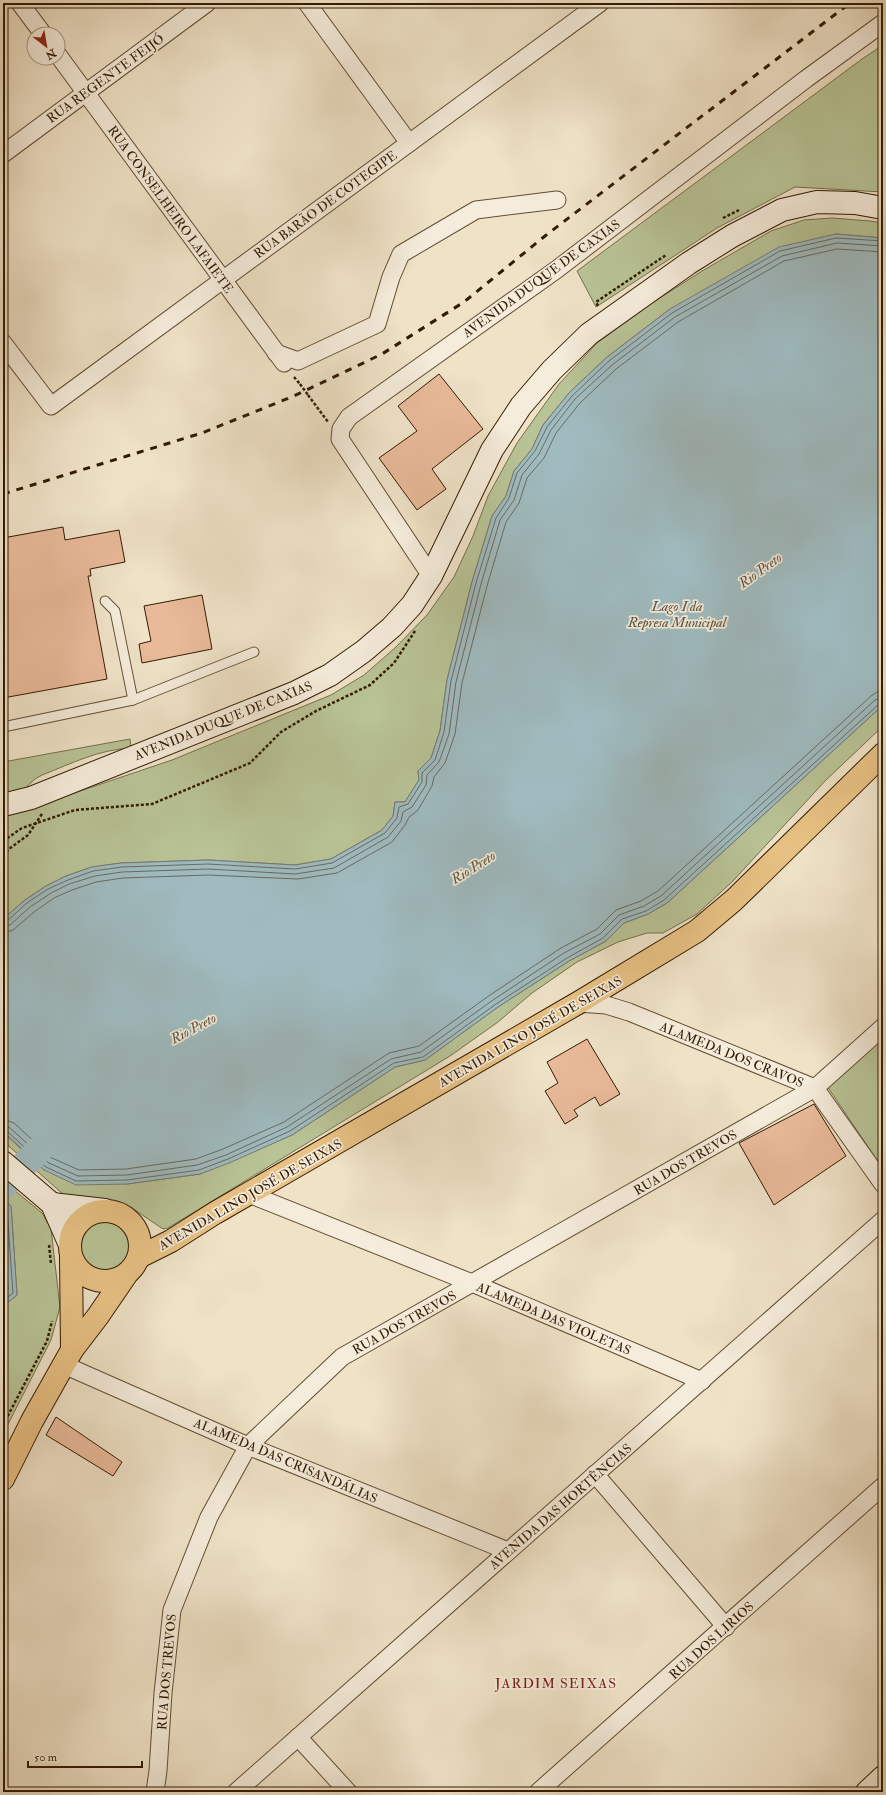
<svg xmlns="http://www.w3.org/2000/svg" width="886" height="1795" font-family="'IM FELL Double Pica',serif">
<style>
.green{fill:#b8c396;stroke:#766f4c}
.water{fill:#9fbbc0;stroke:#747b74}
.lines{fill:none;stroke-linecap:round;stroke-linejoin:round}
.shore{stroke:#696b60;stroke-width:1}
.river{stroke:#9fbbc0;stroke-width:27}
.building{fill:#e9ba9a;stroke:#331b01}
.service-casing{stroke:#624d32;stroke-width:11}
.minor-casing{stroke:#624d32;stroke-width:19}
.secondary-casing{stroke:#331b01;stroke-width:24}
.primary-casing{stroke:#331b01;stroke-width:24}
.path{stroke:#331b01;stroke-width:2.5;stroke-dasharray:3 2;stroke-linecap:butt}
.service{stroke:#f5ecdb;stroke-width:9}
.minor{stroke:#f5ecdb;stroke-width:17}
.secondary{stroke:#f5ecdb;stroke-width:22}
.primary{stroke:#e8c184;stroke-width:22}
.rail{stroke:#331b01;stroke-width:3;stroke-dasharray:7 7;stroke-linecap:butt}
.path-bridge{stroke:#331b01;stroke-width:2.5;stroke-dasharray:3 2;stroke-linecap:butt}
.labels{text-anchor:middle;stroke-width:3.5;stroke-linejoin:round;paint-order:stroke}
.street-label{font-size:13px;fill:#331b01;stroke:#f5ecdb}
.water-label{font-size:14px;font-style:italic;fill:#595344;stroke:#f5ecdb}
.neighbourhood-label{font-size:14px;letter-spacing:1px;fill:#7a1f14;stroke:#f5ecdb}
</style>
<rect width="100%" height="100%" fill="#efe2c7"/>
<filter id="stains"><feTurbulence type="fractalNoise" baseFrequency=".005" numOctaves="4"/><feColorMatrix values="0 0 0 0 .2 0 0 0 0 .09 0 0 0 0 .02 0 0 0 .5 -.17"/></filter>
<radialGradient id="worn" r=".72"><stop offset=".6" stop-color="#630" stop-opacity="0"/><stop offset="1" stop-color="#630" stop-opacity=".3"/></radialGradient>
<!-- green -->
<g class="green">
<polygon points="883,45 883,192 795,187 717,228 596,307 577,271 862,59"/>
<polygon points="832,218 870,221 883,223 883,238 836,234 670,309 606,358 569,393 543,425 532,449 514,471 506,496 492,516 472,582 447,680 440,731 431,758 418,771 419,780 405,802 395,802 393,816 382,830 331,859 295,865 208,860 121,863 92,867 66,876 46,886 25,900 3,919 3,817 172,760 331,695 364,675 396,647 427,615 454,577 473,536 488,496 517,443 559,384 597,343 652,303 702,271 771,231 804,220"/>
<polygon points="883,705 883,726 825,781 733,881 697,914 663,933 647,933 618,942 577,962 532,993 498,1022 450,1056 168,1228 163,1229 132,1208 118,1202 103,1202 64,1195 3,1141 3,1132 44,1170 127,1184 200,1174 292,1135 395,1067 425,1060 498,1007 569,961 606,941 624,923 648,914 667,903"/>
<path d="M 130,739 L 131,748 C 97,750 73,763 42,775 L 35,779 L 21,792 L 3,794 L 3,762 Z"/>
<polygon points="883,1036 883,1169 827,1086"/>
<polygon points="3,1181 42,1213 51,1229 60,1307 51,1340 3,1434 3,1306 17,1295 11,1206 3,1199"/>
<circle cx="106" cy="1245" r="28"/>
</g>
<!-- water -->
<g class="water">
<polygon points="836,234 883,238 883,705 667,903 648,914 624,923 606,941 569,961 498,1007 425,1060 395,1067 292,1135 229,1163 200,1174 127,1184 76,1185 44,1170 3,1131 3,919 25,900 46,886 66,876 92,867 121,863 208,860 295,865 331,859 382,830 393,816 395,802 405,802 419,780 418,771 431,758 440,731 447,680 472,582 492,516 506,496 514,471 532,449 543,425 569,393 606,358 670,309 779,247"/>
<polygon points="3,1199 11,1206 17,1295 3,1306"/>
</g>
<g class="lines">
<!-- shore -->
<g class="shore">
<polyline points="3,922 7,921 27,903 48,889 68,880 93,871 122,867 208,864 295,869 332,863 385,833 397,818 399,807 408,804 422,782 422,773 435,760 444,732 451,681 476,583 496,518 509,498 517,473 535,451 547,427 572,396 609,361 672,313 780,251 836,238 883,241"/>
<polyline points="3,927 10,925 30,907 51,893 69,884 95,876 122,872 208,869 295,874 334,868 388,837 401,821 403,812 412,807 426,785 427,775 439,762 449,734 456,682 481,584 500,520 514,500 522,475 539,454 551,430 575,399 612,365 675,317 782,256 837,243 883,246"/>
<polyline points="3,933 13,930 34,912 54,898 72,890 96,882 123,878 208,875 298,879 337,873 392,842 405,825 409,817 418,810 432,786 434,777 445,763 455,734 462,683 487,586 506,522 519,503 527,478 544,458 556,433 580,403 616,369 678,322 784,261 837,249 883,252"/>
<polyline points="3,1119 14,1123 52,1158 79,1170 126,1169 196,1159 223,1149 284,1122 389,1053 419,1046 490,995 561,948 597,929 616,910 641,901 658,891 871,696 877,692 883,691"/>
<polyline points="3,1125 10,1128 49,1163 78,1176 127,1175 197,1165 226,1155 287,1127 391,1059 421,1052 493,1000 564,953 600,934 619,915 644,906 661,896 875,700 883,697"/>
<polyline points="3,1130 7,1131 46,1167 76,1181 127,1180 199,1170 228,1159 290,1131 394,1063 423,1057 496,1004 567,958 603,938 622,919 646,911 664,900 879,704 883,702"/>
<polyline points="3,1204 7,1209 13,1293 3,1301"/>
<polyline points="3,1217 8,1290 3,1295"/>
</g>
<!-- river -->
<polyline class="river" points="3,1186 57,1132"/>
</g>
<!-- building -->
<g class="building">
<polygon points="439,374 483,429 432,469 446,489 417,510 379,458 417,431 398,406"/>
<polygon points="63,527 65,540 119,530 125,562 90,569 91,576 88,576 107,679 3,698 3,538"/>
<polygon points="202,595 212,649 142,663 139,644 151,641 144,606"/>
<polygon points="587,1039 620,1094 600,1106 595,1097 574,1110 578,1116 565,1124 545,1091 558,1083 547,1062"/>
<polygon points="814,1104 846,1156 774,1205 739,1143"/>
<polygon points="56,1417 122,1462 113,1476 46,1435"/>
</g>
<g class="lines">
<defs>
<g id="service">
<polyline points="105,601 115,611 133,700"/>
<polyline points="3,727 133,700 254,652"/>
</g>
<g id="minor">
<polyline points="20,3 43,34"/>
<polyline points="307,3 409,143"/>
<polyline points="58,55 284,363"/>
<polyline points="3,154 207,3"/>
<polyline points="3,343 51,406 600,3"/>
<polyline points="276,353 298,361 377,324 391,277 401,254 476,210 557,200"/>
<polyline points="431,576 340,439 341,429 349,417 556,270 806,79 883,23"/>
<polyline points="578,1003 606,1005 629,1012 815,1088 883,1184"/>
<polyline points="249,1194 472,1283 702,1381"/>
<polyline points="64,1365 248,1446 508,1551"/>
<polyline points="595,1474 726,1627"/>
<polyline points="298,1737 348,1792"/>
<polyline points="155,1792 158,1771 163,1693 172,1610 209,1517 248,1446 342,1357 815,1088 883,1027"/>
<polyline points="236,1792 883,1220"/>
<polyline points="538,1792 883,1486"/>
</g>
<g id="secondary">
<polyline points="3,805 31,798 294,693 330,675 364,651 392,627 412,605 431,576 492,450 521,406 552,370 589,334 689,263 732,236 782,210 817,202 855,203 883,208"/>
<polyline points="3,1162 52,1204 70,1245"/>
<polyline points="52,1204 105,1210"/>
<polyline points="867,1792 883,1777"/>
</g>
<g id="primary">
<circle cx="105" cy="1246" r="35"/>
<polyline points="71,1256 72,1350"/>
<polyline points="139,1257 171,1241 215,1213 578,1003 697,931 734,900 883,754"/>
<polyline points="3,1479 32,1421 72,1350 98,1316 126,1275"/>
</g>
</defs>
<!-- service casing -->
<use href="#service" class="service-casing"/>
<!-- minor casing -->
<use href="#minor" class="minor-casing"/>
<!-- secondary casing -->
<use href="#secondary" class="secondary-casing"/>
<!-- primary casing -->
<use href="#primary" class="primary-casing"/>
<!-- path -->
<g class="path">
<polyline points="723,218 739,210"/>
<polyline points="598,306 596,302 666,255"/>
<polyline points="294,377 300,384"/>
<polyline points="308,395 328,422"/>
<polyline points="3,841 22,828 75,810 152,804 250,763 281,732 316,711 370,685 394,663 415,631"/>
<polyline points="3,856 9,849 28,835 42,814"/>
<polyline points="49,1245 51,1264"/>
<polyline points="3,1425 47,1341 52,1321"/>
</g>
<!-- service -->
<use href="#service" class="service"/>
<!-- minor -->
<use href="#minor" class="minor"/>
<!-- secondary -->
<use href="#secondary" class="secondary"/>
<!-- primary -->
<use href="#primary" class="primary"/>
<!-- rail -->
<polyline class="rail" points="3,494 202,433 294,396 382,354 464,302 545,236 850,3"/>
<!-- path-bridge -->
<polyline class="path-bridge" points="300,384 308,395"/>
</g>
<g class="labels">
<!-- street labels -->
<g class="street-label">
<text transform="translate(105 78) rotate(-36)" y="5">RUA REGENTE FEIJÓ</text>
<text transform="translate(325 204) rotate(-36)" y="5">RUA BARÃO DE COTEGIPE</text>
<text transform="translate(171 209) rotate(54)" y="5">RUA CONSELHEIRO LAFAIETE</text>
<text transform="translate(541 278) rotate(-36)" y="5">AVENIDA DUQUE DE CAXIAS</text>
<text transform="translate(223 720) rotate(-22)" y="5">AVENIDA DUQUE DE CAXIAS</text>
<text transform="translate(530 1031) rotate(-30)" y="5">AVENIDA LINO JOSÉ DE SEIXAS</text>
<text transform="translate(732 1054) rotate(22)" y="5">ALAMEDA DOS CRAVOS</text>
<text transform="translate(685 1162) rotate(-30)" y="5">RUA DOS TREVOS</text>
<text transform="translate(250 1194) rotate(-30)" y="5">AVENIDA LINO JOSÉ DE SEIXAS</text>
<text transform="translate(554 1318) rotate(23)" y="5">ALAMEDA DAS VIOLETAS</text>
<text transform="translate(404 1322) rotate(-29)" y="5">RUA DOS TREVOS</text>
<text transform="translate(286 1460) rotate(23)" y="5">ALAMEDA DAS CRISANDÁLIAS</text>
<text transform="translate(560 1506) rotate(-41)" y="5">AVENIDA DAS HORTÊNCIAS</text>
<text transform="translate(711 1640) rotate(-42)" y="5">RUA DOS LIRIOS</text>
<text transform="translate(166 1672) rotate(-85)" y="5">RUA DOS TREVOS</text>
</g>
<!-- water labels -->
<g class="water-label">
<text transform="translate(760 570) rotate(-36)" y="5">Rio Preto</text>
<text x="677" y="611">Lago I da<tspan x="677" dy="16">Represa Municipal</tspan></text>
<text transform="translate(473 867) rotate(-32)" y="5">Rio Preto</text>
<text transform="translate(193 1028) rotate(-28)" y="5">Rio Preto</text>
</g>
<!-- neighbourhood labels -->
<g class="neighbourhood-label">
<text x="556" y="1688">JARDIM SEIXAS</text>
</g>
</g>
<!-- margin -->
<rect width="886" height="1795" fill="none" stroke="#efe2c7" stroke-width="16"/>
<rect x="4" y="4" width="878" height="1787" fill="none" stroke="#331b01" stroke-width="2"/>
<rect x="8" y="8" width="870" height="1779" fill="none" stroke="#331b01"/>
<!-- north arrow -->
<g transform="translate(46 46) rotate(149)"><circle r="19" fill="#f5ecdb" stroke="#a79884"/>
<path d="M0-3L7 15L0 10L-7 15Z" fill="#8f2418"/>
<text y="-6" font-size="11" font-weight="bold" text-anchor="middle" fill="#331b01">N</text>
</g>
<!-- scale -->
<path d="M28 1761v6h114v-6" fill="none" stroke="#331b01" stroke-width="2"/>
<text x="34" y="1761" font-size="12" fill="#331b01" stroke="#f5ecdb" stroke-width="3" paint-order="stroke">50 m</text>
<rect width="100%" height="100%" filter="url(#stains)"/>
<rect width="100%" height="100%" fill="url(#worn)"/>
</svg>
